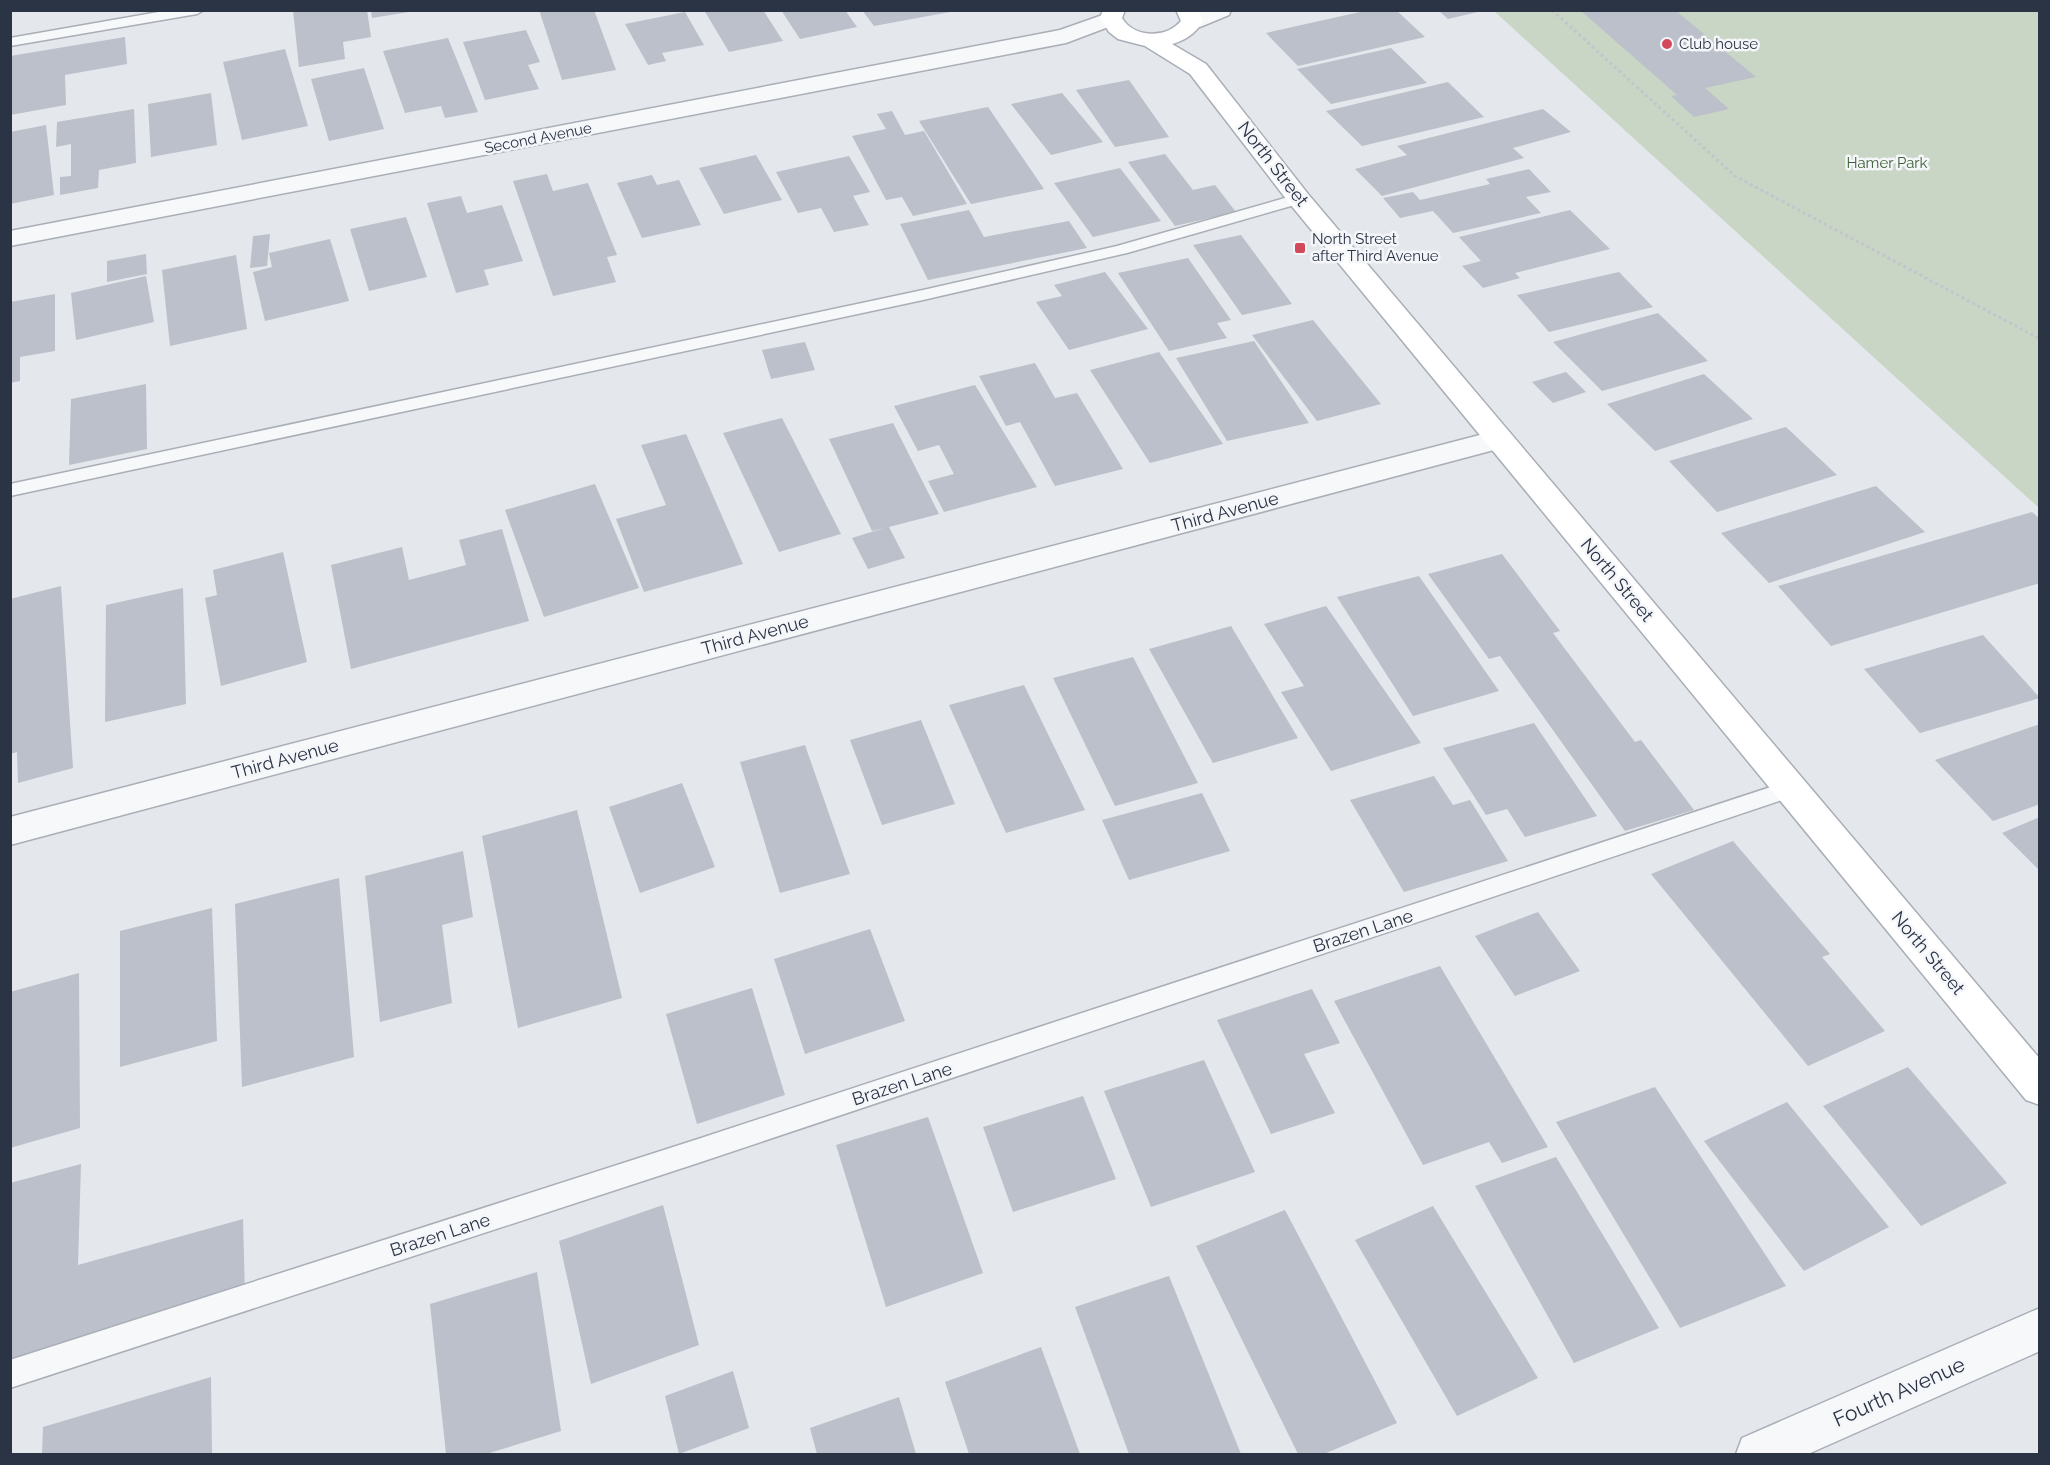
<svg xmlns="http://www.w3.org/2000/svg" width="2050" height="1465" font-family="Raleway,sans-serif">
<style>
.green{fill:#c9d6c5}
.building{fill:#bbc0ca}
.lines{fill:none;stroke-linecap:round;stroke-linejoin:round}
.service-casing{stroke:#a9aeb7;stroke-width:3}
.minor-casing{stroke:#a9aeb7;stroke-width:3}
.secondary-casing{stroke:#a9aeb7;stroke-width:3}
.path{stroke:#c2c5cb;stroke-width:3;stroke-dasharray:3 3;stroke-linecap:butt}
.service{fill:#f7f8fa;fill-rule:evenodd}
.minor{fill:#f7f8fa;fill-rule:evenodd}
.secondary{fill:#fff;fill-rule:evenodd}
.poi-dot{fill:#d1495b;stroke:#f4f6f9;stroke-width:2}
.labels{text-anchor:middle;stroke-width:5;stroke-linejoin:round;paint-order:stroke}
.far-poi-label{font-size:15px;fill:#2b3445;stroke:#f4f6f9;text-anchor:start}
.far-street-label{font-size:15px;fill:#2b3445;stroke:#f4f6f9}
.far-park-label{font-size:15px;fill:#3f6138;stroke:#f4f6f9}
.street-label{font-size:18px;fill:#2b3445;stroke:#f4f6f9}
.near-street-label{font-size:21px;fill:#2b3445;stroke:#f4f6f9}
</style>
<rect width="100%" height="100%" fill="#e4e7ec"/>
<!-- green -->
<polygon class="green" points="1494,11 2039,11 2039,508"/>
<!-- building -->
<g class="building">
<polygon points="293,10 367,10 371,37 343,42 345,59 299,67"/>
<polygon points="371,10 409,10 409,12 372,18"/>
<polygon points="539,10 594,10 616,70 562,80"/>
<polygon points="704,10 763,10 783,41 729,52"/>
<polygon points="781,10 845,10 857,27 800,39"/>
<polygon points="862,10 950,10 950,12 874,26"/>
<polygon points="1369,10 1396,10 1425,37 1298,66 1266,33"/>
<polygon points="1438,10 1481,10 1482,11 1448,19"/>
<polygon points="1580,10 1675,10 1756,77 1705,88 1729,109 1694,117 1671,96 1677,95"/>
<polygon points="685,12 704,45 662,53 666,61 648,65 625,24"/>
<polygon points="526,30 540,62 528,65 539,89 485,100 463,42"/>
<polygon points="125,37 127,64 65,75 66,105 10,115 10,56"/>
<polygon points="448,38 478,112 445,118 441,106 405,113 383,51"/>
<polygon points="1391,48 1427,83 1331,104 1297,69"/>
<polygon points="285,49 308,126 242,140 223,62"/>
<polygon points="364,68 384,129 329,141 311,79"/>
<polygon points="1129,80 1169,137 1115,147 1076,90"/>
<polygon points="1448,82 1484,117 1362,146 1326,111"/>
<polygon points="211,93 217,145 151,157 148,104"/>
<polygon points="1062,93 1103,142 1051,155 1011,104"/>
<polygon points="988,107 1044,189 971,204 919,121"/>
<polygon points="134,109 136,163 99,170 98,188 60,195 60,177 71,176 71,144 56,147 57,122"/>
<polygon points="1543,109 1571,132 1513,148 1524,158 1382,196 1355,169 1407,155 1397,146"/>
<polygon points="892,111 905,135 924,131 967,204 913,216 902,197 886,200 852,136 886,129 877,114"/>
<polygon points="46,125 54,195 10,204 10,132"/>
<polygon points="1165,154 1193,190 1215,185 1236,212 1175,226 1128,162"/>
<polygon points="756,155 782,200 724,214 699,168"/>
<polygon points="849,156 870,192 853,196 869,225 834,232 821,208 798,213 776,172"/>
<polygon points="1120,168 1161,221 1093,237 1054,183"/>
<polygon points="1529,169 1551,192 1526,197 1541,213 1453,233 1433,211 1400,218 1383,198 1413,192 1420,200 1490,184 1486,179"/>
<polygon points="547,174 553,191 588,183 617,255 607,257 616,282 553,296 513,181"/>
<polygon points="652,175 657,185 679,180 701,225 642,238 617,183"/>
<polygon points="461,196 467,213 502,205 523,261 484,270 489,285 456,293 427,203"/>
<polygon points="969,210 984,237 1069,221 1087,248 928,280 900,224"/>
<polygon points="1570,210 1610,249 1515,273 1520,278 1483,288 1462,266 1481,261 1459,237"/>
<polygon points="406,217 427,277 369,291 350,229"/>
<polygon points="270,234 267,266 250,268 253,236"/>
<polygon points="1241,235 1292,304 1242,315 1193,245"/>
<polygon points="330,239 349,301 265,321 253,272 272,267 269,253"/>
<polygon points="146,254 147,274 107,282 107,261"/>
<polygon points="236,255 247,329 170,346 162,270"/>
<polygon points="1188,258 1231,320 1217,323 1227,338 1169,351 1118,273"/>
<polygon points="1105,272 1148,329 1069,350 1036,302 1062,296 1054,285"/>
<polygon points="1619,272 1653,307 1549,332 1517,295"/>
<polygon points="146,276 154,322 76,340 71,293"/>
<polygon points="55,294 55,351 20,357 20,381 10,383 10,302"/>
<polygon points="1658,313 1708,361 1602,391 1553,342"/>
<polygon points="1313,320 1381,404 1317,421 1252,335"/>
<polygon points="1254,341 1309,423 1227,441 1176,358"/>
<polygon points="805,342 815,370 771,379 762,350"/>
<polygon points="1159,352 1223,444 1150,463 1090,370"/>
<polygon points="1035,363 1055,398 1077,393 1123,469 1055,486 1020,422 1006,426 979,376"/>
<polygon points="1566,372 1586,392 1553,403 1532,382"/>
<polygon points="1704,374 1753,419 1655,451 1607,404"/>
<polygon points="146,384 147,449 69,465 71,399"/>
<polygon points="975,385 1037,487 944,512 928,481 954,474 939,445 918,451 894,406"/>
<polygon points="782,418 841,534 779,552 723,433"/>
<polygon points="893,423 939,514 889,527 905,558 868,569 852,538 884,528 872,531 829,439"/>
<polygon points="1786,427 1837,475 1717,512 1669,461"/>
<polygon points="686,434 743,564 644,592 616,519 666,505 641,445"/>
<polygon points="595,484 639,588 544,617 505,510"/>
<polygon points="1876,486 1925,532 1769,583 1721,533"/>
<polygon points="2032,512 2040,519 2040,583 1831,646 1778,586"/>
<polygon points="502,529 529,621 351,669 331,565 402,547 409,580 466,565 459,540"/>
<polygon points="283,552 307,662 221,686 205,598 217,595 213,570"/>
<polygon points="1502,554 1560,631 1553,633 1635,742 1641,740 1694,810 1625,831 1500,656 1489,659 1428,574"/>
<polygon points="1419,576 1499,691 1413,716 1337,597"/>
<polygon points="61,586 73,768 18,783 17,752 10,754 10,599"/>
<polygon points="183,588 186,704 105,722 106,605"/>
<polygon points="1326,606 1421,743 1331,771 1281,692 1304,686 1264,624"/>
<polygon points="1231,626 1298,738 1213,763 1149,649"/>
<polygon points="1983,635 2040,698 1920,733 1864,669"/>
<polygon points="1133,657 1198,783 1115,806 1053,678"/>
<polygon points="1024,685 1085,810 1006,833 949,705"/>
<polygon points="921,720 955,804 882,825 850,740"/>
<polygon points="1534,723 1597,816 1525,837 1507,809 1486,815 1443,748"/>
<polygon points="2040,724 2040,804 1993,821 1935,760"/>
<polygon points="805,745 850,874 780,893 740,762"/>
<polygon points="1434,776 1453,805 1470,800 1508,861 1404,892 1350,800"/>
<polygon points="682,783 715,867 640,893 609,807"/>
<polygon points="1202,793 1230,851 1129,880 1102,820"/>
<polygon points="577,810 622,998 518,1028 482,836"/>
<polygon points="2040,817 2040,871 2002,833"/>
<polygon points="1733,841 1830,954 1822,957 1885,1031 1808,1066 1651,874"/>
<polygon points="463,851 473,917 442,925 452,1003 380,1022 365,876"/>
<polygon points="339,878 354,1057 242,1087 235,904"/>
<polygon points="212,908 217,1041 120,1067 120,931"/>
<polygon points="1538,912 1580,971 1515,996 1475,936"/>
<polygon points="870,929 905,1021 805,1054 774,959"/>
<polygon points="1440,966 1548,1147 1502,1163 1489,1142 1423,1165 1334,1001"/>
<polygon points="79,973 80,1128 10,1148 10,992"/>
<polygon points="752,988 785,1095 697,1124 666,1014"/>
<polygon points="1312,989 1340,1043 1304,1054 1335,1113 1271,1134 1217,1020"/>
<polygon points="1204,1060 1255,1172 1151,1207 1104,1091"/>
<polygon points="1908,1067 2007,1183 1921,1226 1823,1106"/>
<polygon points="1655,1087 1786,1286 1680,1328 1556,1122"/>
<polygon points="1083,1096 1116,1179 1013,1212 983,1127"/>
<polygon points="1787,1102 1889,1227 1804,1271 1704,1141"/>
<polygon points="928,1117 983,1273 886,1307 836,1145"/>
<polygon points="1556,1157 1659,1328 1574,1363 1475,1186"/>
<polygon points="81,1164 78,1265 243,1219 245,1296 10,1364 10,1183"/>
<polygon points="663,1205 699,1345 591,1384 559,1241"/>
<polygon points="1433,1206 1538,1378 1457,1416 1355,1240"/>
<polygon points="1285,1210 1397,1423 1324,1454 1298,1454 1196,1246"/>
<polygon points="537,1272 561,1431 486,1454 446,1454 430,1304"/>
<polygon points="1169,1276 1241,1454 1129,1454 1075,1307"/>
<polygon points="1041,1347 1080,1454 969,1454 945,1382"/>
<polygon points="733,1371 749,1428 679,1454 665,1396"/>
<polygon points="211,1377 212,1454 42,1454 43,1427"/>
<polygon points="899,1397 916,1454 817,1454 810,1428"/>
</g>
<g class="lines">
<defs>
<g id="service">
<polygon points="170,10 204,10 197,14 10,46 10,38"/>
<polygon points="1299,194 1307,199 1305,202 1127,253 923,300 10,496 10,484 923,290 1117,246"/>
<polygon points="1792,780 1800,782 1803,788 1800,794 698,1163 10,1388 10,1360 698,1139"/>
</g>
<g id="minor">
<polygon points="1201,10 1231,10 1229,15 1200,27 1184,27 1181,22 1184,17"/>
<polygon points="1111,12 1119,13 1122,18 1119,23 1066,43 10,246 10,231 1060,30"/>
<polygon points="1499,430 1509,432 1513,439 1509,446 10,845 10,817"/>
<polygon points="2040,1308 2040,1351 1808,1454 1736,1454 1742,1438"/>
</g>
<path id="secondary" d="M 1103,10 L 1125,10 L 1122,18 C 1134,38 1166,39 1181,21 L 1176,10 L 1198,10 L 1203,22 C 1194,34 1186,40 1172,44 L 1206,64 L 1308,194 L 2040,1059 L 2040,1105 L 2026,1100 L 1290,204 L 1190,74 L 1145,46 L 1118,39 L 1109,32 L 1100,18 Z"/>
</defs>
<!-- service casing -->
<use href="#service" class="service-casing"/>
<!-- minor casing -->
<use href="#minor" class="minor-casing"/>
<!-- secondary casing -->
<use href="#secondary" class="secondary-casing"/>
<!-- path -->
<polyline class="path" points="1552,10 1735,176 2040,339"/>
<!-- service -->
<use href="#service" class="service"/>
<!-- minor -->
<use href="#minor" class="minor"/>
<!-- secondary -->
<use href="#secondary" class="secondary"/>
</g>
<!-- markers -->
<g class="poi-dot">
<circle cx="1667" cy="44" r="6"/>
<rect x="1294" y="242" width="12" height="12" rx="3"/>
</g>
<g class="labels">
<!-- far-poi labels -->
<g class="far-poi-label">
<text x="1679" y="49">Club house</text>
<text x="1312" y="244">North Street<tspan x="1312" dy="17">after Third Avenue</tspan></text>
</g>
<!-- far-street labels -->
<g class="far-street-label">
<text transform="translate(538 138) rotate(-11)" y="5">Second Avenue</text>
</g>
<!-- far-park labels -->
<g class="far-park-label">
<text x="1887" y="168">Hamer Park</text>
</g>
<!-- street labels -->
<g class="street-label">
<text transform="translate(1273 164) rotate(52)" y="6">North Street</text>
<text transform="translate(1225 512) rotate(-15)" y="6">Third Avenue</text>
<text transform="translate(1617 580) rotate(50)" y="6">North Street</text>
<text transform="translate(755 635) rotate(-15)" y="6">Third Avenue</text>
<text transform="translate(285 759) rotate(-15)" y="6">Third Avenue</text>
<text transform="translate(1363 931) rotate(-18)" y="6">Brazen Lane</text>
<text transform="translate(1928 953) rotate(50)" y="6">North Street</text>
<text transform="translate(902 1084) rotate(-18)" y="6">Brazen Lane</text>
<text transform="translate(440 1235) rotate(-18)" y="6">Brazen Lane</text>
</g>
<!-- near-street labels -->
<g class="near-street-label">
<text transform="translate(1899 1392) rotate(-24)" y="7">Fourth Avenue</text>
</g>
</g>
<!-- border -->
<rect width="2050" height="1465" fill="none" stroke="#2b3445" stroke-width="24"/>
</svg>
